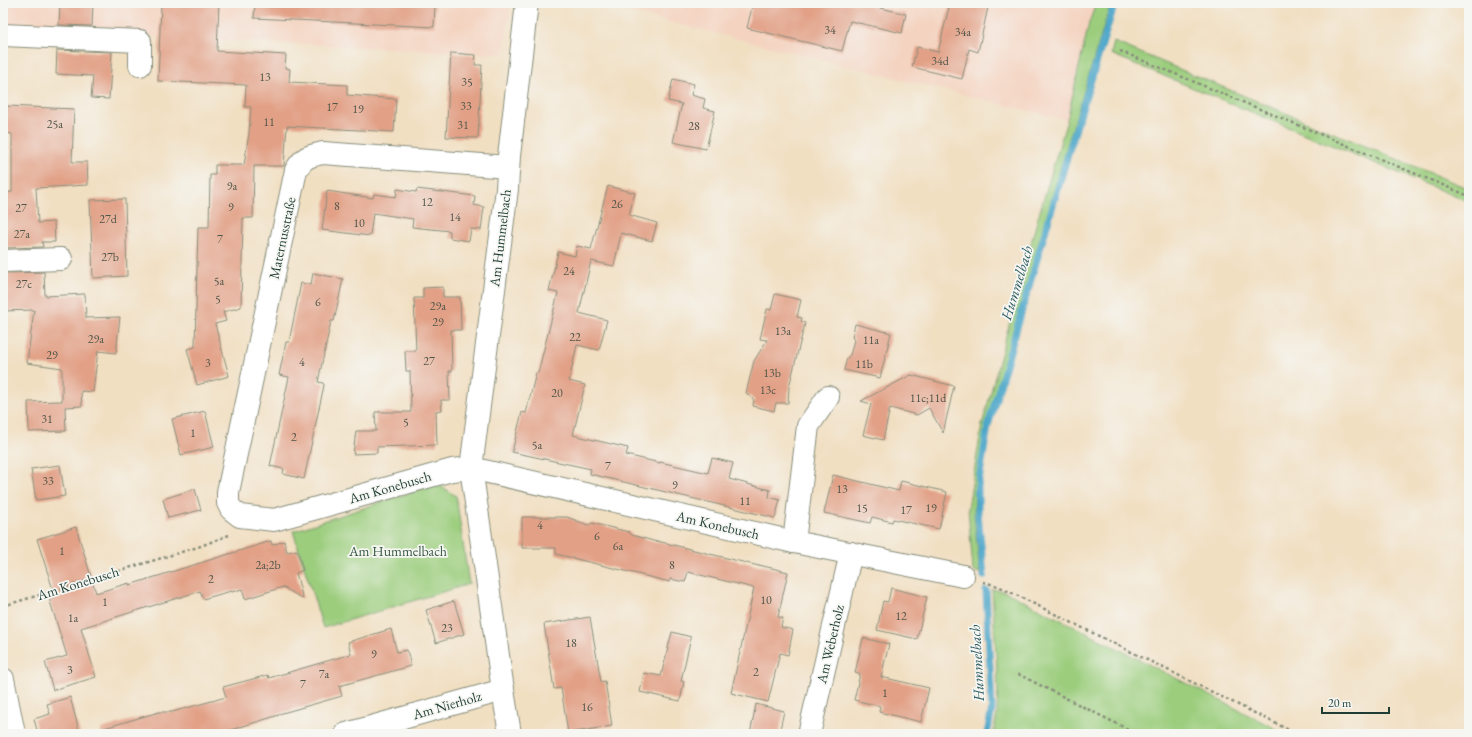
<svg xmlns="http://www.w3.org/2000/svg" width="1472" height="737" font-family="'EB Garamond',serif">
<style>
.built{fill:#f4d3c0}
.green{fill:#9bcd7d;stroke:#5d8558}
.lines{fill:none;stroke-linecap:round;stroke-linejoin:round}
.stream{stroke:#4ba6c9;stroke-width:7}
.building{fill:#e2a187}
.minor-casing{stroke:#888e7b;stroke-width:24}
.path{stroke:#888e7b;stroke-width:2.5;stroke-dasharray:3 3;stroke-linecap:butt}
.minor{stroke:#fff;stroke-width:22}
.labels{text-anchor:middle;stroke-width:3.5;stroke-linejoin:round;paint-order:stroke}
.number-label{font-size:12px;fill:#505649}
.street-label{font-size:14px;fill:#1f3d34;stroke:#f6f6f2}
.park-label{font-size:14px;fill:#385a43;stroke:#f6f6f2}
.water-label{font-size:15px;font-style:italic;fill:#2c5c61;stroke:#f6f6f2}
</style>
<rect width="100%" height="100%" fill="#f6f6f2"/>
<filter id="ink" filterUnits="userSpaceOnUse"><feTurbulence type="fractalNoise" baseFrequency=".025" numOctaves="2"/><feDisplacementMap in="SourceGraphic" scale="8" xChannelSelector="R" yChannelSelector="G"/><feConvolveMatrix kernelMatrix="1 2 1 2 8 2 1 2 1" color-interpolation-filters="sRGB"/></filter>
<filter id="wash" filterUnits="userSpaceOnUse"><feTurbulence type="fractalNoise" baseFrequency=".012" numOctaves="4" result="noise"/><feDisplacementMap in="SourceGraphic" scale="16" xChannelSelector="R" yChannelSelector="G"/><feGaussianBlur stdDeviation="0.9" result="paint"/><feColorMatrix in="noise" values="0 0 0 0 0 0 0 0 0 0 0 0 0 0 0 0 0 1.4 0 .05"/><feComposite in="paint" operator="in"/></filter>
<g filter="url(#wash)">
<rect width="100%" height="100%" fill="#f1dfc2"/>
<!-- built -->
<g class="built">
<polygon points="3,3 511,3 503,54 3,29"/>
<polygon points="592,3 1096,3 1089,23 1067,120"/>
</g>
<!-- green -->
<g class="green">
<polygon points="1096,3 1111,3 1068,143 986,426 975,487 974,515 980,573 973,571 968,508 982,425 1037,221 1067,120 1089,23"/>
<polygon points="1114,42 1469,189 1469,202 1111,54"/>
<polygon points="437,484 456,496 469,584 323,628 293,531"/>
<polygon points="992,589 1006,592 1016,597 1286,734 993,734 997,715 998,687"/>
</g>
<g class="lines">
<!-- stream -->
<g class="stream">
<polyline points="984,576 978,514 978,487 988,426 1071,144 1115,3"/>
<polyline points="986,591 992,709 987,734"/>
</g>
</g>
<g id="blocks">
<!-- building -->
<g class="building">
<polygon points="60,3 93,3 92,26 59,25"/>
<polygon points="161,3 219,3 217,51 286,55 285,68 290,69 289,82 347,85 347,95 396,99 394,132 287,126 284,166 254,166 253,218 243,218 241,307 223,312 226,321 215,324 229,376 197,385 187,349 195,347 198,227 209,227 210,175 215,175 215,165 244,165 249,133 251,107 245,107 246,85 158,81"/>
<polygon points="255,3 435,3 434,27 254,18"/>
<polygon points="753,3 860,3 906,14 902,33 850,21 842,51 747,28"/>
<polygon points="950,3 989,3 978,52 969,49 962,79 912,67 917,47 938,52"/>
<polygon points="57,50 112,52 109,99 91,98 93,76 56,74"/>
<polygon points="451,53 476,55 475,65 482,65 478,138 446,137"/>
<polygon points="673,79 694,84 691,95 705,99 703,108 715,111 706,149 673,142 682,104 668,101"/>
<polygon points="7,106 74,109 72,162 87,162 88,185 36,188 38,223 54,222 55,242 42,242 43,247 6,248 3,193 12,192 12,134 6,133"/>
<polygon points="608,186 635,193 629,215 657,223 652,241 621,233 614,266 591,261 579,313 607,320 599,350 577,345 569,381 585,385 573,435 628,448 626,455 660,463 660,462 708,473 712,458 733,463 729,479 770,490 769,497 780,500 775,518 590,474 591,469 512,452 522,412 526,413 536,373 538,373 558,293 549,291 558,252 575,256 577,246 591,249"/>
<polygon points="397,189 416,192 417,189 475,196 474,205 484,207 481,230 471,229 469,241 450,238 450,231 412,227 413,219 373,213 370,236 322,230 327,191 373,198 374,194 396,197"/>
<polygon points="125,199 127,276 93,278 90,200"/>
<polygon points="44,272 45,296 85,294 86,318 120,317 116,353 98,351 93,392 81,391 82,406 65,407 66,431 29,432 28,402 62,401 62,368 27,363 34,310 3,311 3,273"/>
<polygon points="313,273 343,279 334,321 331,321 318,382 323,383 324,385 304,479 283,474 284,469 270,466 289,377 279,375 286,342 289,342 301,283 311,285"/>
<polygon points="443,287 443,297 460,297 461,330 451,330 452,371 449,371 450,400 441,400 442,410 436,411 437,445 377,447 377,453 353,454 356,431 376,431 375,412 411,412 410,371 406,371 405,351 416,351 414,298 423,298 423,288"/>
<polygon points="775,294 801,300 797,317 802,318 801,321 805,323 789,387 788,403 776,403 774,411 753,406 754,400 746,393 754,361 767,340 760,339 767,309 771,310"/>
<polygon points="855,324 891,333 880,378 844,370 847,358 850,355 852,348 854,340 852,337"/>
<polygon points="911,375 954,386 943,433 929,408 917,415 890,408 883,440 863,435 871,404 861,401"/>
<polygon points="205,411 214,447 181,455 172,419"/>
<polygon points="60,465 65,496 36,500 31,469"/>
<polygon points="833,475 899,491 901,481 947,492 939,529 893,519 892,522 872,517 870,523 824,513"/>
<polygon points="195,489 201,510 168,518 163,499"/>
<polygon points="522,517 567,517 588,525 592,523 629,532 632,535 657,542 657,541 759,566 759,565 788,572 778,617 783,618 781,627 793,630 788,655 780,653 768,702 731,693 754,588 688,572 685,582 670,579 670,582 556,554 556,548 522,548"/>
<polygon points="76,527 96,593 129,583 129,585 271,541 272,545 284,541 287,552 297,550 303,570 296,573 303,599 283,587 245,599 242,589 232,592 231,591 203,599 200,591 81,628 96,677 53,690 45,662 67,656 49,598 55,596 37,539"/>
<polygon points="891,588 927,597 917,639 877,630 883,601 888,602"/>
<polygon points="454,601 464,634 436,643 426,610"/>
<polygon points="590,617 601,682 605,681 612,726 568,733 561,688 554,689 544,624"/>
<polygon points="391,629 397,652 407,650 411,666 339,686 342,696 279,714 279,715 218,734 101,734 101,729 159,712 172,712 226,697 223,687 268,675 269,678 351,654 348,642"/>
<polygon points="672,632 691,637 681,681 684,682 680,701 640,692 644,673 661,676"/>
<polygon points="863,638 889,644 881,677 929,688 921,722 879,712 880,706 854,700 860,674 855,673"/>
<polygon points="70,697 80,734 38,734 34,719 50,714 47,704"/>
<polygon points="756,704 784,711 779,734 750,734"/>
</g>
</g>
</g>
<g filter="url(#ink)">
<use href="#blocks" fill-opacity="0" stroke="#888e7b" stroke-width="1"/>
<g class="lines">
<defs>
<g id="minor">
<polyline points="3,35 140,41 140,65"/>
<path d="M 508,167 L 323,153 C 308,156 304,157 296,170 L 228,492 L 228,503 L 231,509 L 240,516 L 274,520 L 452,470 L 471,468 L 794,542 L 963,576"/>
<polyline points="3,261 61,259"/>
<polyline points="794,542 808,426 828,397"/>
<polyline points="3,679 14,734"/>
<polyline points="346,734 503,690"/>
<polyline points="510,734 503,690 471,468 507,189 509,156 527,3"/>
<polyline points="809,734 851,553"/>
</g>
</defs>
<!-- minor casing -->
<use href="#minor" class="minor-casing"/>
<!-- path -->
<g class="path">
<polyline points="1120,51 1469,196"/>
<polyline points="983,582 998,586 1297,734"/>
<polyline points="3,606 198,547 229,535"/>
<polyline points="1018,674 1137,734"/>
</g>
<!-- minor -->
<use href="#minor" class="minor"/>
</g>
</g>
<g class="labels">
<!-- number labels -->
<g class="number-label">
<text x="830" y="34">34</text>
<text x="963" y="36">34a</text>
<text x="940" y="65">34d</text>
<text x="265" y="81">13</text>
<text x="467" y="86">35</text>
<text x="466" y="110">33</text>
<text x="332" y="111">17</text>
<text x="358" y="113">19</text>
<text x="269" y="126">11</text>
<text x="55" y="128">25a</text>
<text x="463" y="129">31</text>
<text x="694" y="130">28</text>
<text x="232" y="190">9a</text>
<text x="427" y="206">12</text>
<text x="617" y="208">26</text>
<text x="337" y="210">8</text>
<text x="231" y="211">9</text>
<text x="21" y="212">27</text>
<text x="455" y="221">14</text>
<text x="108" y="223">27d</text>
<text x="359" y="227">10</text>
<text x="22" y="238">27a</text>
<text x="220" y="243">7</text>
<text x="110" y="261">27b</text>
<text x="569" y="275">24</text>
<text x="219" y="285">5a</text>
<text x="24" y="288">27c</text>
<text x="218" y="303">5</text>
<text x="318" y="306">6</text>
<text x="438" y="310">29a</text>
<text x="438" y="326">29</text>
<text x="783" y="335">13a</text>
<text x="575" y="341">22</text>
<text x="96" y="343">29a</text>
<text x="871" y="344">11a</text>
<text x="52" y="359">29</text>
<text x="429" y="365">27</text>
<text x="302" y="366">4</text>
<text x="208" y="367">3</text>
<text x="864" y="368">11b</text>
<text x="772" y="377">13b</text>
<text x="768" y="394">13c</text>
<text x="557" y="397">20</text>
<text x="928" y="402">11c;11d</text>
<text x="47" y="423">31</text>
<text x="406" y="426">5</text>
<text x="193" y="437">1</text>
<text x="294" y="441">2</text>
<text x="537" y="449">5a</text>
<text x="608" y="470">7</text>
<text x="48" y="485">33</text>
<text x="675" y="489">9</text>
<text x="842" y="493">13</text>
<text x="745" y="505">11</text>
<text x="862" y="512">15</text>
<text x="931" y="512">19</text>
<text x="906" y="514">17</text>
<text x="540" y="529">4</text>
<text x="597" y="540">6</text>
<text x="618" y="550">6a</text>
<text x="62" y="555">1</text>
<text x="268" y="569">2a;2b</text>
<text x="672" y="569">8</text>
<text x="211" y="583">2</text>
<text x="766" y="604">10</text>
<text x="105" y="606">1</text>
<text x="901" y="620">12</text>
<text x="73" y="622">1a</text>
<text x="447" y="632">23</text>
<text x="571" y="647">18</text>
<text x="374" y="658">9</text>
<text x="70" y="674">3</text>
<text x="756" y="676">2</text>
<text x="324" y="678">7a</text>
<text x="303" y="688">7</text>
<text x="885" y="697">1</text>
<text x="587" y="711">16</text>
</g>
<!-- street labels -->
<g class="street-label">
<text transform="translate(282 238) rotate(-78)" y="5">Maternusstraße</text>
<text transform="translate(500 238) rotate(-83)" y="5">Am Hummelbach</text>
<text transform="translate(390 487) rotate(-16)" y="5">Am Konebusch</text>
<text transform="translate(718 525) rotate(13)" y="5">Am Konebusch</text>
<text transform="translate(78 583) rotate(-17)" y="5">Am Konebusch</text>
<text transform="translate(830 644) rotate(-77)" y="5">Am Weberholz</text>
<text transform="translate(447 705) rotate(-16)" y="5">Am Nierholz</text>
</g>
<!-- park labels -->
<g class="park-label">
<text x="398" y="556">Am Hummelbach</text>
</g>
<!-- water labels -->
<g class="water-label">
<text transform="translate(1017 283) rotate(-73)" y="5">Hummelbach</text>
<text transform="translate(977 663) rotate(-93)" y="5">Hummelbach</text>
</g>
</g>
<!-- margin -->
<rect width="1472" height="737" fill="none" stroke="#f6f6f2" stroke-width="16"/>
<!-- scale -->
<path d="M1322 707v6h67v-6" fill="none" stroke="#1f3d34" stroke-width="2"/>
<text x="1328" y="707" font-size="12" fill="#1f3d34" stroke="#f6f6f2" stroke-width="3" paint-order="stroke">20 m</text>
</svg>
